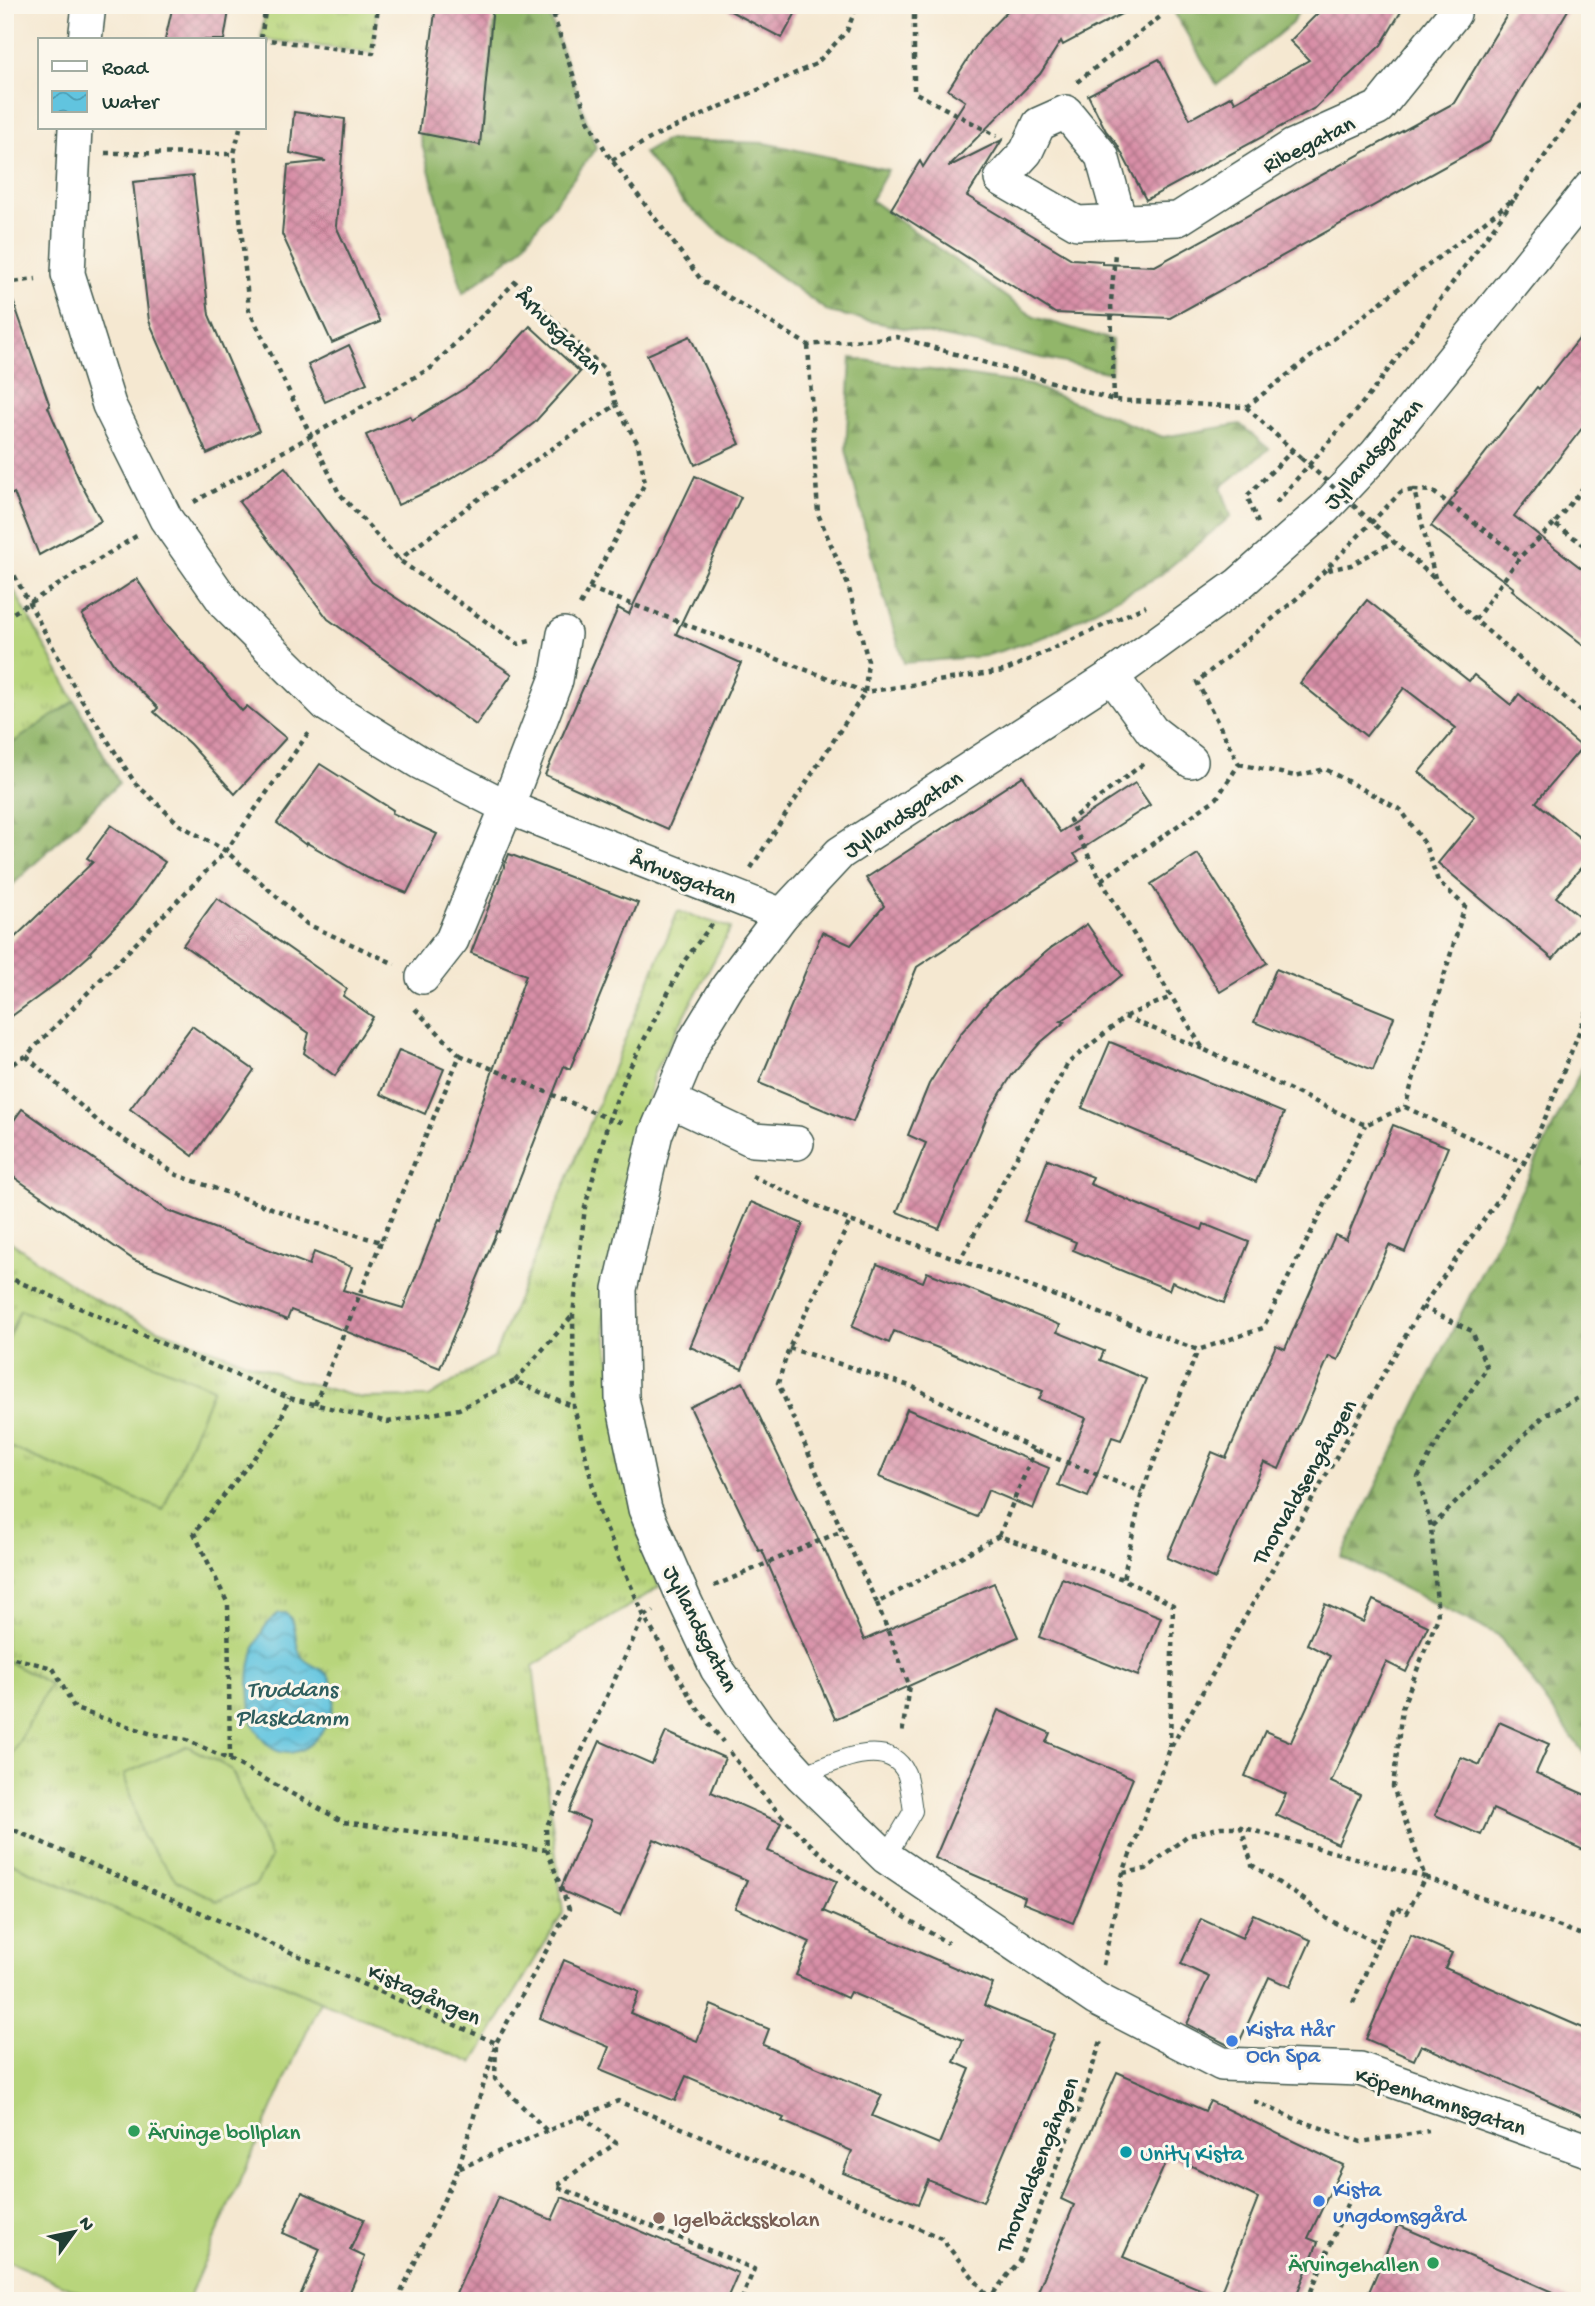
<svg xmlns="http://www.w3.org/2000/svg" width="1595" height="2306" font-family="'Gochi Hand',sans-serif">
<style>
.grass{fill:url(#grass-tufts);stroke:#6c8958;stroke-width:2}
.forest{fill:url(#forest-firs);stroke:#587a50;stroke-width:2}
.pitch{fill:#b8d57b;stroke:#6c8958;stroke-width:2}
.water{fill:url(#water-waves);stroke:#40808a;stroke-width:2}
.building{fill:url(#building-cross-hatch);fill-rule:evenodd}
.lines{fill:none;stroke-linecap:round;stroke-linejoin:round}
.lane-casing{stroke:#3f574c;stroke-width:20}
.street-casing{stroke:#3f574c;stroke-width:36}
.path{stroke:#3f574c;stroke-width:4.5;stroke-dasharray:5 5;stroke-linecap:butt}
.lane{stroke:#fff;stroke-width:18}
.street{stroke:#fff;stroke-width:33}
.path-bridge{stroke:#3f574c;stroke-width:4.5;stroke-dasharray:5 5;stroke-linecap:butt}
.shop-dot{fill:#3f7fe0;stroke:#fbf7ec;stroke-width:2.5}
.leisure-dot{fill:#2e9e5b;stroke:#fbf7ec;stroke-width:2.5}
.culture-dot{fill:#0f9aa8;stroke:#fbf7ec;stroke-width:2.5}
.education-dot{fill:#8d6e63;stroke:#fbf7ec;stroke-width:2.5}
.labels{text-anchor:middle;stroke-width:6;stroke-linejoin:round;paint-order:stroke}
.street-label{font-size:23px;fill:#1f3d34;stroke:#fbf7ec}
.shop-label{font-size:23px;fill:#366cbe;stroke:#fbf7ec;text-anchor:start}
.leisure-label{font-size:23px;fill:#27864d;stroke:#fbf7ec;text-anchor:start}
.culture-label{font-size:23px;fill:#0d838f;stroke:#fbf7ec;text-anchor:start}
.education-label{font-size:23px;fill:#785e54;stroke:#fbf7ec;text-anchor:start}
.water-label{font-size:24px;font-style:italic;fill:#305f5f;stroke:#fbf7ec}
</style>
<defs>
<pattern id="grass-tufts" width="24" height="20" patternUnits="userSpaceOnUse" patternTransform="scale(1.75)"><rect width="24" height="20" fill="#b8d57b"/><path d="M3 7l-1-3M5 7V3M7 7l1-3M15 17l-1-3M17 17v-4M19 17l1-3" fill="none" stroke="#95ae66"/></pattern>
<pattern id="forest-firs" width="22" height="20" patternUnits="userSpaceOnUse" patternTransform="scale(1.75)"><rect width="22" height="20" fill="#92b66b"/><path d="M5 1l3.5 6h-7zM16 11l3.5 6h-7z" fill="#779559"/></pattern>
<pattern id="water-waves" width="16" height="10" patternUnits="userSpaceOnUse" patternTransform="scale(1.75)"><rect width="16" height="10" fill="#61c4df"/><path d="M0 5q4-4 8 0t8 0" fill="none" stroke="#4fa0b6"/></pattern>
<pattern id="building-cross-hatch" width="8" height="8" patternUnits="userSpaceOnUse" patternTransform="scale(1.75)"><rect width="8" height="8" fill="#d88fa7"/><path d="M0 0l8 8M0 8l8-8" fill="none" stroke="#af7689"/></pattern>
</defs>
<rect width="100%" height="100%" fill="#fbf7ec"/>
<filter id="ink" filterUnits="userSpaceOnUse"><feTurbulence type="fractalNoise" baseFrequency=".0143" numOctaves="2"/><feDisplacementMap in="SourceGraphic" scale="14" xChannelSelector="R" yChannelSelector="G"/><feConvolveMatrix kernelMatrix="1 2 1 2 8 2 1 2 1" color-interpolation-filters="sRGB"/></filter>
<filter id="wash" filterUnits="userSpaceOnUse"><feTurbulence type="fractalNoise" baseFrequency=".00686" numOctaves="4" result="noise"/><feDisplacementMap in="SourceGraphic" scale="28" xChannelSelector="R" yChannelSelector="G"/><feGaussianBlur stdDeviation="1.57" result="paint"/><feColorMatrix in="noise" values="0 0 0 0 0 0 0 0 0 0 0 0 0 0 0 0 0 1.4 0 .05"/><feComposite in="paint" operator="in"/></filter>
<g filter="url(#wash)">
<rect width="100%" height="100%" fill="#f5e8d1"/>
<!-- grass -->
<g class="grass">
<polygon points="266,5 377,5 373,53 261,39"/>
<polygon points="5,574 75,701 5,748"/>
<polygon points="678,911 731,928 653,1075 604,1320 638,1535 659,1587 533,1666 563,1913 473,2063 320,2001 5,1860 5,1238 90,1297 142,1323 289,1378 361,1398 429,1397 494,1356"/>
</g>
<!-- forest -->
<g class="forest">
<polygon points="497,5 546,5 596,148 519,251 463,293 419,133 480,144"/>
<polygon points="1170,5 1302,5 1292,23 1217,85"/>
<polygon points="666,140 765,143 888,170 871,200 1034,317 1112,340 1111,373 829,312 719,232 683,202 644,153"/>
<polygon points="851,358 1030,385 1163,437 1240,424 1269,449 1221,487 1231,516 1159,576 1047,636 985,656 904,663 874,565 846,450"/>
<polygon points="75,701 119,783 5,892 5,748"/>
<polygon points="1590,1052 1590,1762 1498,1635 1341,1557"/>
</g>
<!-- pitch -->
<g class="pitch">
<polygon points="20,1310 213,1388 163,1510 5,1445 5,1346"/>
<polygon points="5,1660 50,1684 5,1768"/>
<polygon points="187,1746 231,1769 271,1858 256,1884 218,1901 177,1881 142,1836 124,1774"/>
<polygon points="5,1860 320,2001 187,2301 100,2301 5,2260"/>
</g>
<!-- water -->
<path class="water" d="M 279,1613 L 286,1613 C 300,1625 292,1643 302,1657 C 310,1667 325,1667 331,1680 C 347,1718 297,1779 264,1741 C 258,1734 253,1726 252,1717 C 250,1707 250,1696 249,1685 C 249,1659 257,1628 279,1613 Z"/>
<g id="blocks">
<!-- building -->
<g class="building">
<polygon points="173,5 230,5 224,40 165,40"/>
<polygon points="436,5 493,5 480,145 419,133"/>
<polygon points="719,5 800,5 782,38"/>
<polygon points="1013,5 1138,5 1063,45 1061,41 1040,74 948,167 1002,140 967,196 1072,259 1102,261 1102,264 1155,266 1454,103 1513,5 1571,5 1489,142 1170,318 1055,313 891,209 920,161 923,167 965,101 948,90 982,37"/>
<polygon points="1326,5 1405,5 1381,45 1315,108 1146,200 1117,144 1106,131 1088,95 1159,59 1190,119 1232,96 1235,102 1309,60 1290,41"/>
<polygon points="294,112 345,119 336,226 380,322 332,343 282,234 288,165 326,161 290,153"/>
<polygon points="193,176 209,315 259,431 207,454 149,321 133,182"/>
<polygon points="9,289 50,406 48,407 80,482 101,521 39,555 14,493 11,495 5,480 5,290"/>
<polygon points="1590,325 1590,418 1514,516 1590,575 1590,650 1512,590 1514,588 1431,526 1457,493 1455,492 1537,387 1539,389"/>
<polygon points="530,326 580,372 534,423 495,453 437,487 398,505 366,435 410,416 412,420 467,387 490,370"/>
<polygon points="690,336 740,444 695,465 647,355"/>
<polygon points="349,345 367,383 325,402 308,365"/>
<polygon points="285,467 372,582 512,674 476,725 328,619 239,502"/>
<polygon points="695,476 741,497 676,634 741,663 668,829 545,775 618,608 629,614"/>
<polygon points="137,579 165,622 242,711 247,706 286,738 235,794 190,744 154,712 158,708 114,665 82,615"/>
<polygon points="1367,600 1469,681 1474,675 1511,705 1519,694 1582,747 1536,802 1590,846 1590,857 1556,897 1585,921 1553,959 1438,863 1475,818 1419,772 1456,728 1404,688 1366,736 1300,683"/>
<polygon points="320,764 393,810 392,813 437,834 407,893 368,878 307,843 306,845 277,823"/>
<polygon points="1023,776 1060,832 1135,783 1150,805 1074,854 1079,861 917,967 853,1122 759,1083 822,932 851,945 884,906 866,878"/>
<polygon points="111,825 165,862 132,908 90,952 91,954 64,978 5,1021 5,947 93,862 87,858"/>
<polygon points="509,854 638,903 570,1069 564,1066 499,1232 497,1231 440,1368 291,1310 287,1320 134,1260 5,1171 5,1133 22,1109 167,1210 309,1265 314,1252 352,1267 343,1290 403,1308 439,1219 441,1220 526,975 471,953"/>
<polygon points="1198,854 1267,963 1220,992 1151,884"/>
<polygon points="217,898 347,989 343,996 373,1017 335,1076 304,1053 309,1033 183,945"/>
<polygon points="1087,924 1122,975 1088,1003 1061,1021 1065,1022 1040,1043 1012,1075 989,1112 939,1229 897,1212 926,1143 908,1135 929,1084 961,1033 993,996 1051,948"/>
<polygon points="1276,969 1394,1017 1373,1070 1254,1022"/>
<polygon points="192,1026 254,1070 193,1156 130,1109"/>
<polygon points="1110,1042 1284,1113 1256,1182 1082,1108"/>
<polygon points="399,1050 444,1069 425,1114 380,1094"/>
<polygon points="1393,1125 1448,1147 1405,1252 1389,1245 1338,1360 1329,1356 1279,1469 1264,1462 1215,1579 1167,1558 1212,1452 1226,1458 1276,1345 1285,1349 1335,1235 1346,1240"/>
<polygon points="1048,1159 1093,1177 1090,1184 1151,1210 1202,1230 1204,1224 1249,1242 1224,1303 1172,1282 1169,1290 1125,1272 1073,1250 1076,1242 1024,1221"/>
<polygon points="751,1202 803,1224 742,1369 690,1347"/>
<polygon points="877,1264 923,1282 927,1272 1060,1325 1057,1332 1104,1351 1100,1360 1146,1379 1121,1440 1112,1437 1088,1497 1058,1485 1086,1418 1039,1399 1043,1391 941,1349 894,1331 889,1343 852,1327"/>
<polygon points="743,1382 824,1551 825,1550 864,1640 994,1583 1018,1637 835,1719 762,1550 759,1551 690,1407"/>
<polygon points="907,1409 1049,1468 1033,1509 988,1490 977,1517 879,1477"/>
<polygon points="1062,1578 1161,1617 1138,1676 1039,1637"/>
<polygon points="1373,1600 1428,1626 1406,1672 1386,1662 1331,1782 1360,1795 1338,1844 1276,1815 1286,1794 1245,1776 1265,1731 1291,1742 1330,1656 1307,1644 1325,1604 1363,1622"/>
<polygon points="998,1710 1050,1733 1046,1742 1133,1778 1073,1923 1023,1903 1025,1897 935,1858"/>
<polygon points="1499,1722 1549,1744 1536,1773 1590,1797 1590,1853 1493,1809 1481,1835 1435,1815 1461,1757 1480,1765"/>
<polygon points="666,1732 725,1758 711,1792 781,1823 768,1851 837,1881 823,1911 993,1984 984,2005 1054,2034 983,2202 928,2180 918,2204 843,2173 852,2151 782,2121 784,2118 686,2076 675,2101 600,2070 609,2047 540,2018 564,1960 639,1992 630,2013 697,2041 711,2005 769,2029 763,2045 882,2095 872,2116 939,2144 970,2069 954,2062 963,2040 850,1992 847,1998 796,1975 810,1942 735,1908 747,1880 654,1839 620,1916 560,1890 590,1821 569,1812 600,1741 652,1764"/>
<polygon points="1253,1914 1311,1940 1290,1987 1269,1977 1238,2045 1228,2045 1187,2024 1209,1977 1181,1964 1201,1919 1242,1938"/>
<polygon points="1411,1935 1452,1953 1445,1968 1590,2031 1590,2119 1421,2045 1414,2060 1366,2039"/>
<path d="M 1117,2072 L 1205,2111 L 1210,2101 L 1343,2165 L 1308,2238 L 1318,2242 L 1294,2301 L 1034,2301 L 1074,2205 L 1061,2199 ZM 1169,2155 L 1258,2198 L 1219,2297 L 1123,2257 Z"/>
<polygon points="302,2192 364,2219 350,2250 365,2257 346,2301 298,2301 320,2249 283,2233"/>
<polygon points="498,2197 552,2220 562,2197 738,2273 726,2301 453,2301"/>
<polygon points="1398,2225 1573,2301 1365,2301"/>
</g>
</g>
</g>
<g filter="url(#ink)">
<use href="#blocks" fill-opacity="0" stroke="#3f574c" stroke-width="2"/>
<g class="lines">
<defs>
<path id="lane" d="M 802,1776 C 828,1764 888,1734 906,1773 C 910,1784 911,1800 913,1811 L 886,1857"/>
<g id="street">
<polyline points="85,40 89,5"/>
<polyline points="75,128 68,274 109,405 166,519 227,606 327,705 419,762 507,807 782,915"/>
<polyline points="1590,188 1376,454 1324,509 1239,584 1112,676 840,853 782,915 728,986 695,1040 656,1133 620,1289 622,1398 645,1509 684,1599 717,1669 759,1729 802,1776 886,1857 1096,1999 1222,2064 1360,2069 1590,2151"/>
<polyline points="1120,221 1102,156 1066,112 1039,124 1026,152 1001,179 1077,223 1178,219 1293,146 1378,108 1454,14 1455,5"/>
<polyline points="1112,676 1152,731 1191,761"/>
<polyline points="423,977 452,940 507,807 556,680 564,634"/>
<polyline points="671,1101 753,1140 797,1143"/>
</g>
</defs>
<!-- lane casing -->
<use href="#lane" class="lane-casing"/>
<!-- street casing -->
<use href="#street" class="street-casing"/>
<!-- path -->
<g class="path">
<polyline points="550,5 588,120 608,155 702,281 808,345 897,337 1114,400 1246,407 1301,458"/>
<polyline points="914,5 914,92 997,136"/>
<polyline points="555,16 561,5"/>
<polyline points="261,39 373,53 378,5"/>
<polyline points="261,39 266,5"/>
<polyline points="1077,82 1160,17 1155,5"/>
<polyline points="240,128 234,154 249,310 339,493 399,560 518,644 530,641"/>
<polyline points="105,153 234,154"/>
<polyline points="612,160 657,135 816,64 847,31 857,5"/>
<polyline points="5,283 36,279"/>
<polyline points="1114,400 1111,302 1115,253"/>
<polyline points="1246,407 1515,198 1590,92"/>
<polyline points="1590,479 1554,524 1590,549"/>
<polyline points="194,502 431,368 515,282 605,370 616,405 474,502 399,560"/>
<polyline points="1276,503 1371,393 1515,198"/>
<polyline points="1258,523 1247,496 1293,450"/>
<polyline points="1385,534 1435,579 1475,620 1590,719"/>
<polyline points="5,558 79,696 135,783 180,825 226,851 307,924 395,964"/>
<polyline points="1328,570 1351,565 1393,542"/>
<polyline points="1435,578 1414,490 1432,491 1520,557"/>
<polyline points="589,588 865,692 1004,671 1146,606"/>
<polyline points="580,605 645,483 638,444 616,405"/>
<polyline points="5,618 138,535"/>
<polyline points="1475,620 1520,557 1554,524"/>
<polyline points="1143,764 1070,820 1101,880 1217,798 1239,764 1197,682 1301,595 1401,492 1414,490"/>
<polyline points="1239,764 1295,776 1325,769 1401,810 1425,844 1438,881 1465,906 1405,1107"/>
<polyline points="751,868 865,692 868,661 848,585 818,514 808,345"/>
<polyline points="1101,880 1203,1049 1365,1125 1405,1107 1524,1163"/>
<polyline points="712,924 685,960 628,1071 609,1119 585,1207 573,1315 574,1407 599,1512 644,1616 693,1702 723,1742"/>
<polyline points="1126,1016 1171,997"/>
<polyline points="1203,1049 1125,1017 1068,1063 960,1260 1198,1350 1263,1328 1365,1125"/>
<polyline points="460,1055 609,1119 624,1123"/>
<polyline points="26,1056 102,1125 177,1175 305,1220 381,1242 460,1055 415,1009"/>
<polyline points="5,1069 26,1056 226,851 309,732"/>
<polyline points="752,1176 850,1221"/>
<polyline points="960,1260 850,1221 789,1348 778,1383 842,1531 877,1603 999,1536 1123,1579"/>
<polyline points="5,1276 289,1398 388,1422 459,1409 515,1381 574,1407"/>
<polyline points="1422,1307 1472,1331 1487,1368 1448,1423 1418,1477 1431,1526 1438,1617 1402,1708 1393,1787 1425,1877 1590,1938"/>
<polyline points="789,1348 913,1387 1035,1450 1142,1492"/>
<polyline points="515,1381 573,1315"/>
<polyline points="315,1404 381,1242"/>
<polyline points="1432,1526 1545,1415 1590,1392"/>
<polyline points="999,1536 1035,1450"/>
<polyline points="714,1586 842,1531"/>
<polyline points="877,1603 909,1685 902,1735"/>
<polyline points="5,1659 10,1657 53,1668 75,1709 152,1734 187,1740 230,1760 344,1822 547,1850"/>
<polyline points="1170,1747 1173,1605 1123,1579 1142,1492 1198,1350"/>
<path d="M 730,1752 C 741,1766 751,1782 763,1795 C 814,1855 880,1905 948,1943"/>
<polyline points="230,1760 228,1604 194,1533 277,1429 289,1398"/>
<polyline points="5,1826 496,2043 495,2079 547,2131 618,2101 941,2238 992,2301"/>
<polyline points="1123,1873 1146,1869 1187,1836 1221,1827 1241,1827"/>
<polyline points="1103,1965 1123,1873 1170,1749 1422,1307 1524,1163 1546,1116 1590,1004"/>
<polyline points="1353,2003 1378,1943 1327,1919 1306,1901 1252,1865 1241,1827 1425,1877 1407,1913 1396,1907 1378,1943"/>
<polyline points="1254,2101 1293,2118 1361,2142 1429,2131"/>
<polyline points="582,2116 616,2143 556,2186 754,2269 741,2301"/>
<polyline points="547,2131 458,2169 496,2043 569,1909 547,1850 546,1828 644,1616 654,1611"/>
<polyline points="397,2301 458,2169"/>
<polyline points="987,2301 1019,2261 1074,2122 1102,2038"/>
<polyline points="1307,2301 1355,2185"/>
</g>
<!-- lane -->
<use href="#lane" class="lane"/>
<!-- street -->
<use href="#street" class="street"/>
<!-- path-bridge -->
<polyline class="path-bridge" points="1301,458 1385,534"/>
</g>
</g>
<!-- markers -->
<g class="shop-dot">
<circle cx="1232" cy="2041" r="7"/>
<circle cx="1319" cy="2201" r="7"/>
</g>
<g class="leisure-dot">
<circle cx="134" cy="2131" r="7"/>
<circle cx="1433" cy="2263" r="7"/>
</g>
<circle class="culture-dot" cx="1126" cy="2152" r="7"/>
<circle class="education-dot" cx="659" cy="2218" r="7"/>
<g class="labels">
<!-- street labels -->
<g class="street-label">
<text transform="translate(1308 143) rotate(-27)" y="8">Ribegatan</text>
<text transform="translate(560 330) rotate(45)" y="8">Århusgatan</text>
<text transform="translate(1372 453) rotate(-49)" y="8">Jyllandsgatan</text>
<text transform="translate(902 813) rotate(-34)" y="8">Jyllandsgatan</text>
<text transform="translate(684 876) rotate(21)" y="8">Århusgatan</text>
<text transform="translate(1303 1481) rotate(-60)" y="8">Thorvaldsengången</text>
<text transform="translate(702 1628) rotate(63)" y="8">Jyllandsgatan</text>
<text transform="translate(425 1993) rotate(24)" y="8">Kistagången</text>
<text transform="translate(1441 2100) rotate(18)" y="8">Köpenhamnsgatan</text>
<text transform="translate(1036 2164) rotate(-68)" y="8">Thorvaldsengången</text>
</g>
<!-- shop labels -->
<g class="shop-label">
<text x="1246" y="2036">Kista Hår<tspan x="1246" dy="26">Och Spa</tspan></text>
<text x="1333" y="2196">Kista<tspan x="1333" dy="26">ungdomsgård</tspan></text>
</g>
<!-- leisure labels -->
<g class="leisure-label">
<text x="148" y="2139">Ärvinge bollplan</text>
<text x="1419" y="2271" text-anchor="end">Ärvingehallen</text>
</g>
<!-- culture labels -->
<g class="culture-label">
<text x="1140" y="2160">Unity Kista</text>
</g>
<!-- education labels -->
<g class="education-label">
<text x="673" y="2226">Igelbäcksskolan</text>
</g>
<!-- water labels -->
<g class="water-label">
<text x="292" y="1696">Truddans<tspan x="292" dy="28">Plaskdamm</tspan></text>
</g>
</g>
<!-- margin -->
<rect width="1595" height="2306" fill="none" stroke="#fbf7ec" stroke-width="28"/>
<!-- legend -->
<rect x="38" y="38" width="228" height="91" fill="#fbf7ec" stroke="#a3ada2" stroke-width="2"/>
<rect x="52" y="61" width="35" height="10" fill="#ffffff" stroke="#a3ada2" stroke-width="2"/>
<text x="102" y="74" font-size="21" fill="#1f3d34">Road</text>
<rect x="52" y="91" width="35" height="21" fill="url(#water-waves)" stroke="#a3ada2" stroke-width="2"/>
<text x="102" y="108" font-size="21" fill="#1f3d34">Water</text>
<!-- north arrow -->
<g transform="translate(74 2232) rotate(57)" stroke="#fbf7ec" stroke-width="5" paint-order="stroke">
<path d="M0-5L12 26L0 18L-12 26Z" fill="#1f3d34"/>
<text y="-10" font-size="19" font-weight="bold" text-anchor="middle" fill="#1f3d34">N</text>
</g>
</svg>
